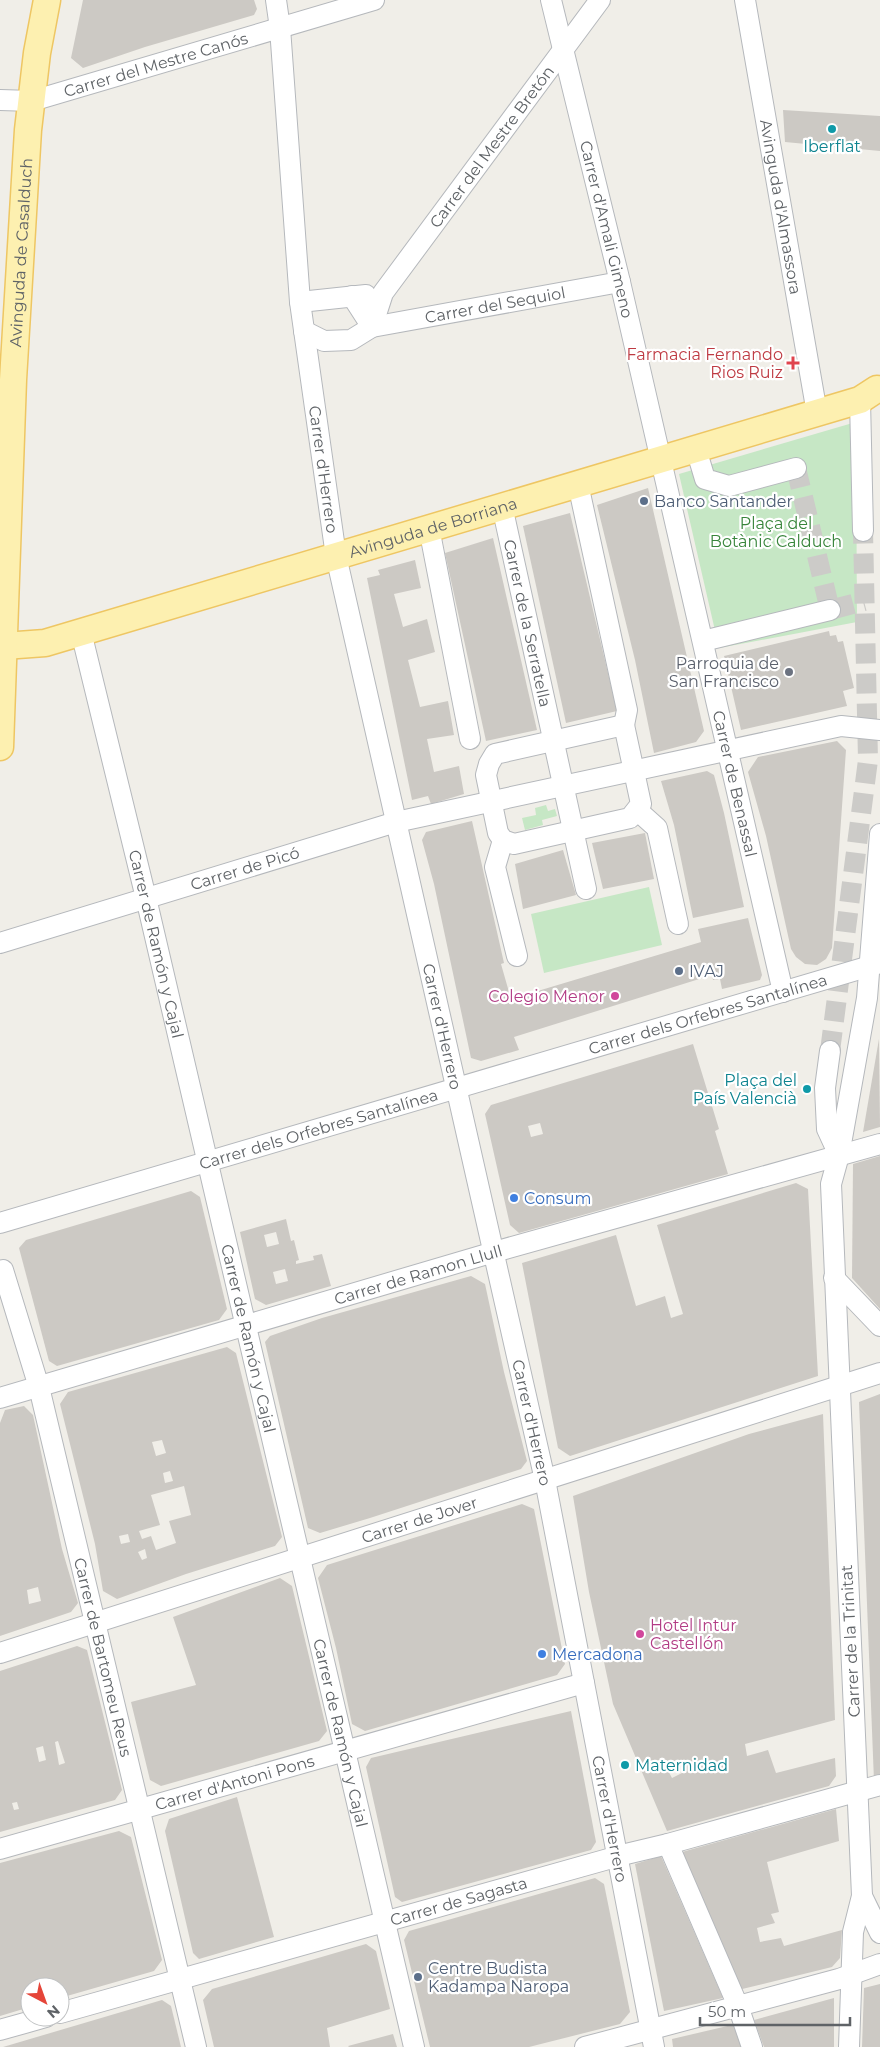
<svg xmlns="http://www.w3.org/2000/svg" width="880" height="2047" font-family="Montserrat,sans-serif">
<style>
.green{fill:#c6e7c5}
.building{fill:#ccc9c4;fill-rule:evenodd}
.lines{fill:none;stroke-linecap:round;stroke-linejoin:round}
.minor-tunnel{stroke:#cccbc8;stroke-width:20;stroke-dasharray:20 10;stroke-linecap:butt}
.minor-casing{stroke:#b5b8bc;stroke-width:22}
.major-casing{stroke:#eec663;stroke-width:29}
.minor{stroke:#fff;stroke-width:20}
.major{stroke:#fdf0b0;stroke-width:26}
.culture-dot{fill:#0f9aa8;stroke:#fff;stroke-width:2}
.health-dot{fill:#e0444e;stroke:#fff;stroke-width:2}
.service-dot{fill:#5c6f8a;stroke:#fff;stroke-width:2}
.worship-dot{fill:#6b7280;stroke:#fff;stroke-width:2}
.hotel-dot{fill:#d1479c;stroke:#fff;stroke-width:2}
.shop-dot{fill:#3f7fe0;stroke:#fff;stroke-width:2}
.labels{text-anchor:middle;stroke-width:4.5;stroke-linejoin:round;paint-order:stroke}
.street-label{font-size:16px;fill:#5f6367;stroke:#fff}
.culture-label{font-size:16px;fill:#0d838f;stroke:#fff}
.health-label{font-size:16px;fill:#be3a42;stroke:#fff;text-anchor:end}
.service-label{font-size:16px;fill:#4e5e75;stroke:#fff;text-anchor:start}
.park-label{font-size:16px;fill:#38853b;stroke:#fff}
.worship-label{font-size:16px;fill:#5b616d;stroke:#fff;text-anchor:end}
.hotel-label{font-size:16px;fill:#b23c85;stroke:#fff;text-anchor:end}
.shop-label{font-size:16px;fill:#366cbe;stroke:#fff;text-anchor:start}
</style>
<rect width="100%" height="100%" fill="#f0eee8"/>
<!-- green -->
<g class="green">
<polygon points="856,422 857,622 719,648 679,474"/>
<polygon points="546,805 548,811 555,809 557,816 542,820 543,825 525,830 522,818 536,815 535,808"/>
<polygon points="649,887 662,945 544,973 531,914"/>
</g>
<!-- building -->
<g class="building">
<polygon points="83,0 254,0 257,9 254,15 145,47 83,68 71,58"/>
<polygon points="783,110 880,116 880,151 785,142"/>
<polygon points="648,488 704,731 696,742 654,753 635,660 597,505"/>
<polygon points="570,513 617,711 566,723 523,526"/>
<polygon points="493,538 537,730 486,741 445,553"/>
<polygon points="415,560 421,588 394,594 403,627 427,619 435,652 408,660 420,707 448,701 454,735 427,739 434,772 459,766 464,794 431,804 428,796 412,800 367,578 380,575 378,570"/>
<polygon points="829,631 830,636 836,635 838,642 843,641 854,688 843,691 847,706 741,730 724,656"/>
<polygon points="837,741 846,750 832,948 826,959 817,965 805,964 796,957 791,949 766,836 748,772 758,757"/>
<polygon points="707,771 714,775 724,813 744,907 693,918 674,825 661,781"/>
<polygon points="472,821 504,963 501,964 511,999 701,942 698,929 748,918 762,975 760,980 722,989 720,979 713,980 712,975 514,1037 519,1050 481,1061 471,1058 434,884 422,840 426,832"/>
<polygon points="645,833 654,879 603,889 592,843"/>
<polygon points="563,850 576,895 523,909 515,864"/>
<polygon points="879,1039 880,1127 863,1132"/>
<path d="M 693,1044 L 719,1129 L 715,1131 L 728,1174 L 519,1233 L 510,1225 L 485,1114 L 491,1105 ZM 540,1123 L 543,1134 L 531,1137 L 528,1126 Z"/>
<polygon points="880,1156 880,1309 852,1278 853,1164"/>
<polygon points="796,1183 808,1189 818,1376 570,1456 558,1448 522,1263 616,1235 636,1306 665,1296 671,1318 683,1314 657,1225"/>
<polygon points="191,1191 200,1197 227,1309 219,1320 57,1366 49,1361 19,1248 26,1240"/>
<path d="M 286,1219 L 291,1241 L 294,1240 L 299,1260 L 296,1261 L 296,1264 L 314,1260 L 313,1256 L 322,1254 L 331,1286 L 266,1305 L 255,1299 L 240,1232 ZM 276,1232 L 279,1244 L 267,1247 L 264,1235 ZM 285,1269 L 288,1281 L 276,1284 L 273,1272 Z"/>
<polygon points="471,1276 485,1284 504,1372 527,1461 521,1469 370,1518 320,1533 308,1528 265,1342 270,1336 322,1318"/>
<path d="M 227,1347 L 236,1353 L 282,1537 L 275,1546 L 186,1574 L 117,1599 L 103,1591 L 95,1544 L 60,1404 L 68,1392 ZM 162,1440 L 166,1453 L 156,1456 L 152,1442 ZM 170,1471 L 173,1481 L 165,1483 L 163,1473 ZM 184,1486 L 191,1515 L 169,1521 L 176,1543 L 156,1550 L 151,1536 L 142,1539 L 139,1531 L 160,1525 L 151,1495 ZM 128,1534 L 130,1542 L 121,1544 L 119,1536 ZM 145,1549 L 147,1558 L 142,1560 L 138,1552 Z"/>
<polygon points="880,1394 880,1779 874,1781 859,1402"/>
<path d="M 24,1406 L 33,1415 L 62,1549 L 78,1603 L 71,1612 L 0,1636 L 0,1423 L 5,1410 ZM 38,1587 L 41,1601 L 29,1604 L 27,1590 Z"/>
<path d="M 823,1414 L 835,1720 L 745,1744 L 747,1756 L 768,1750 L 776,1773 L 835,1758 L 836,1776 L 829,1786 L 667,1831 L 613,1704 L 589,1592 L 573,1496 L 749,1434 ZM 680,1763 L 684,1772 L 672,1778 L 666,1767 Z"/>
<polygon points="522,1504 534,1509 565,1664 557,1675 365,1731 352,1724 336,1648 318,1578 327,1565"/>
<polygon points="280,1578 292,1586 327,1731 319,1741 161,1786 150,1780 131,1702 196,1685 173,1617"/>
<path d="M 77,1646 L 87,1650 L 122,1790 L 115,1800 L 0,1832 L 0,1671 ZM 58,1741 L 65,1763 L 59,1765 L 55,1742 ZM 43,1746 L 46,1760 L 39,1762 L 36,1748 ZM 17,1802 L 19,1809 L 14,1810 L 12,1803 Z"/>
<polygon points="571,1711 596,1842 591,1850 402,1902 395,1897 366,1767 371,1758"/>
<polygon points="237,1797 274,1937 199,1959 193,1953 165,1831 169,1819"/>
<polygon points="836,1809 839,1841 767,1862 779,1912 771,1914 775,1923 757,1928 760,1942 781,1938 784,1946 842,1930 840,1958 832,1967 738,1990 675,1854"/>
<polygon points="119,1831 131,1837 162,1960 154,1971 60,1998 60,1987 30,1987 30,2007 0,2016 0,1863"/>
<polygon points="661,1856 723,1998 664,2011 635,1864"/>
<polygon points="595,1878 604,1884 630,2012 620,2024 529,2047 430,2047 404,1940 409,1931"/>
<polygon points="366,1944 376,1951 390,2009 327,2028 330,2047 214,2047 203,2000 212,1989"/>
<polygon points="880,1984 880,2047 862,2047 864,1988"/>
<polygon points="834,1998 834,2047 764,2047 754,2020"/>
<polygon points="162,2000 171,2006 181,2047 3,2047"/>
<polygon points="736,2024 745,2047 673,2047 672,2039"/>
<polygon points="393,2034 397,2047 349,2047 348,2046"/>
</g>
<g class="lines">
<!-- minor-tunnel -->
<g class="minor-tunnel">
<polyline points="796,468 830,610 864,601"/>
<polyline points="830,1051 868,760 863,531"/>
</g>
<defs>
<g id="minor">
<path id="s1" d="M 276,0 L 280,28 L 300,302 L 336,556 L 545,1480 L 654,2047"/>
<path id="s2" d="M 551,0 L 620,282 L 783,992"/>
<path id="s3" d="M 745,0 L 817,413"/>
<path id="s4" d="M 0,100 L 32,101 L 374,0"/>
<path id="s5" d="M 352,296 L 372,327 L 620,282"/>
<polyline points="300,302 366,295"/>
<path id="s6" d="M 304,331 L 324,341 L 351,340 L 372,327 L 383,293 L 600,0"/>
<polyline points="860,400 863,531"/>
<polyline points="696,449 705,479 729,486 796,468"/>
<polyline points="578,484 627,710 624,725"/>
<path id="s7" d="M 502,506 L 586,889"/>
<polyline points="429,528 470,739"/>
<path id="s8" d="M 81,632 L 146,898 L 414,2047"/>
<polyline points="703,641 830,610"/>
<polyline points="638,811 657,828 678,924"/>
<polyline points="503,840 514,844 630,818 641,804 624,725 495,754 489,764 486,775 498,833 503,840 495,867 517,956"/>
<path id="s9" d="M 0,943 L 396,822 L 841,726 L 880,730"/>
<polyline points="830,1051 825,1088 827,1129 839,1155"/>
<path id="s10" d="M 0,1223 L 880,963"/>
<path id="s11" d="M 3,1270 L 39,1387 L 196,2047"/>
<polyline points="834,1278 880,1326"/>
<path id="s12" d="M 0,1398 L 494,1252 L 880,1144"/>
<path id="s13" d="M 0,1653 L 880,1373"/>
<polyline points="668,1844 738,2006 752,2047"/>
<path id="s14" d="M 0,1849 L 584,1683"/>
<polyline points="862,1896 880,1933"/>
<path id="s15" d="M 60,2013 L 626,1854 L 668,1844 L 880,1785"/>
<polyline points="0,2030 46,2017"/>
<polyline points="585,2047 839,1979 880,1964"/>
<polyline points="849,2047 853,1932 862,1896 831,1184 839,1155 867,998 880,834"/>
</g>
<g id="major">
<path id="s16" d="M 4,646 L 45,643 L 860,400 L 877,389"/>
<path id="s17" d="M 0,747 L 13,380 L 28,130 L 37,53 L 47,0"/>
</g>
</defs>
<!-- minor casing -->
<use href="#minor" class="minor-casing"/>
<!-- major casing -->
<use href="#major" class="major-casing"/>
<!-- minor -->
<use href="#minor" class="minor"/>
<!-- major -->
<use href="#major" class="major"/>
</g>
<!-- markers -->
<g class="culture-dot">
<circle cx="832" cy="129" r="5"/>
<circle cx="807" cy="1089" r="5"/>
<circle cx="625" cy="1765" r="5"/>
</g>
<path class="health-dot" d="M790.5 355.5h5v5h5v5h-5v5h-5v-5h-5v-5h5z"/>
<g class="service-dot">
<circle cx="644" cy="501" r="5"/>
<circle cx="679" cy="971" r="5"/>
<circle cx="418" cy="1977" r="5"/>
</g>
<circle class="worship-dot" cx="789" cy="672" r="5"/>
<g class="hotel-dot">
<circle cx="615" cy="996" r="5"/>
<circle cx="640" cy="1634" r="5"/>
</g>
<g class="shop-dot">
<circle cx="514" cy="1198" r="5"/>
<circle cx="542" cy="1654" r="5"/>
</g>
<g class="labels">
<!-- street labels -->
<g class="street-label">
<text dy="6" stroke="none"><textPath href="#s4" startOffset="161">Carrer del Mestre Canós</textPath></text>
<text dy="6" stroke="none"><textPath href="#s6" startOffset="292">Carrer del Mestre Bretón</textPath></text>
<text dy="6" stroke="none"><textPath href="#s3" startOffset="210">Avinguda d'Almassora</textPath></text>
<text dy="6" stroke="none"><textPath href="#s2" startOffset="236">Carrer d'Amali Gimeno</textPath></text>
<text dy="6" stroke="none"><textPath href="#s17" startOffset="495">Avinguda de Casalduch</textPath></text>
<text dy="6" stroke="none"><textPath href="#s5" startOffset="162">Carrer del Sequiol</textPath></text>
<text dy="6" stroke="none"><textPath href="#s1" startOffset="472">Carrer d'Herrero</textPath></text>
<text dy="6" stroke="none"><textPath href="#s16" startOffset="446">Avinguda de Borriana</textPath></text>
<text dy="6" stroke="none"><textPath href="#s7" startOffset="120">Carrer de la Serratella</textPath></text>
<text dy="6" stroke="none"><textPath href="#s2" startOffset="805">Carrer de Benassal</textPath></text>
<text dy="6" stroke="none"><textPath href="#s9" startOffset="256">Carrer de Picó</textPath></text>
<text dy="6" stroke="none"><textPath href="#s8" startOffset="321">Carrer de Ramón y Cajal</textPath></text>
<text dy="6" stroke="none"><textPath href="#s10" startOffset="738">Carrer dels Orfebres Santalínea</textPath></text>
<text dy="6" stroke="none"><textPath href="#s1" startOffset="1042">Carrer d'Herrero</textPath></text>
<text dy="6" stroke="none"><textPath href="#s10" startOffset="332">Carrer dels Orfebres Santalínea</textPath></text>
<text dy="6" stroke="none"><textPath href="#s12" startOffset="436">Carrer de Ramon Llull</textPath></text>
<text dy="6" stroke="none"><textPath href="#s8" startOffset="726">Carrer de Ramón y Cajal</textPath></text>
<text dy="6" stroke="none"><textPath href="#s1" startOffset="1448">Carrer d'Herrero</textPath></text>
<text dy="6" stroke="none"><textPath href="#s13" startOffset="440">Carrer de Jover</textPath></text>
<text transform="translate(850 1641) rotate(-93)" y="6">Carrer de la Trinitat</text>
<text dy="6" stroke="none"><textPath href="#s11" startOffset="400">Carrer de Bartomeu Reus</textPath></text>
<text dy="6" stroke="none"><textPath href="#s8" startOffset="1131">Carrer de Ramón y Cajal</textPath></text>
<text dy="6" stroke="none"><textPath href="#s14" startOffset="244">Carrer d'Antoni Pons</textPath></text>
<text dy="6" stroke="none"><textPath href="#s1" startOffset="1852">Carrer d'Herrero</textPath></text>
<text dy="6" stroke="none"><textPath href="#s15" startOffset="414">Carrer de Sagasta</textPath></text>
</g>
<!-- culture labels -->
<g class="culture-label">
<text x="832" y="152">Iberflat</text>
<text x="797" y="1086" text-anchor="end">Plaça del<tspan x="797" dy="18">País Valencià</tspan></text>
<text x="635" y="1771" text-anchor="start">Maternidad</text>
</g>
<!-- health labels -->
<g class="health-label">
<text x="783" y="360">Farmacia Fernando<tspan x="783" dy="18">Rios Ruiz</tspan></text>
</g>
<!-- service labels -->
<g class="service-label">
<text x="654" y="507">Banco Santander</text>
<text x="689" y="977">IVAJ</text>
<text x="428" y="1974">Centre Budista<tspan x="428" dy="18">Kadampa Naropa</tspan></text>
</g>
<!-- park labels -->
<g class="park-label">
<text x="776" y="529">Plaça del<tspan x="776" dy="18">Botànic Calduch</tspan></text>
</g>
<!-- worship labels -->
<g class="worship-label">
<text x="779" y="669">Parroquia de<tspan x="779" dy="18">San Francisco</tspan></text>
</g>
<!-- hotel labels -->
<g class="hotel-label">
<text x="605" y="1002">Colegio Menor</text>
<text x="650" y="1631" text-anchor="start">Hotel Intur<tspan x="650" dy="18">Castellón</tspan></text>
</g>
<!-- shop labels -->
<g class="shop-label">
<text x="524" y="1204">Consum</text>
<text x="552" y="1660">Mercadona</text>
</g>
</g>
<!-- north arrow -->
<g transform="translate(45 2002) rotate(139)"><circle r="24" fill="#ffffff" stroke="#bfc1c2"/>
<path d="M0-4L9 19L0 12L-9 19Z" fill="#e54539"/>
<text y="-8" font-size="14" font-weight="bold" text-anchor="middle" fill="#5f6367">N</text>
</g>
<!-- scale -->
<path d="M700 2017v8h150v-8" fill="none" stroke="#5f6367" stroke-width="2.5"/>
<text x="708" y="2017" font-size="15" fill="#5f6367" stroke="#ffffff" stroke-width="4" paint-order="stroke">50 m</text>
</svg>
